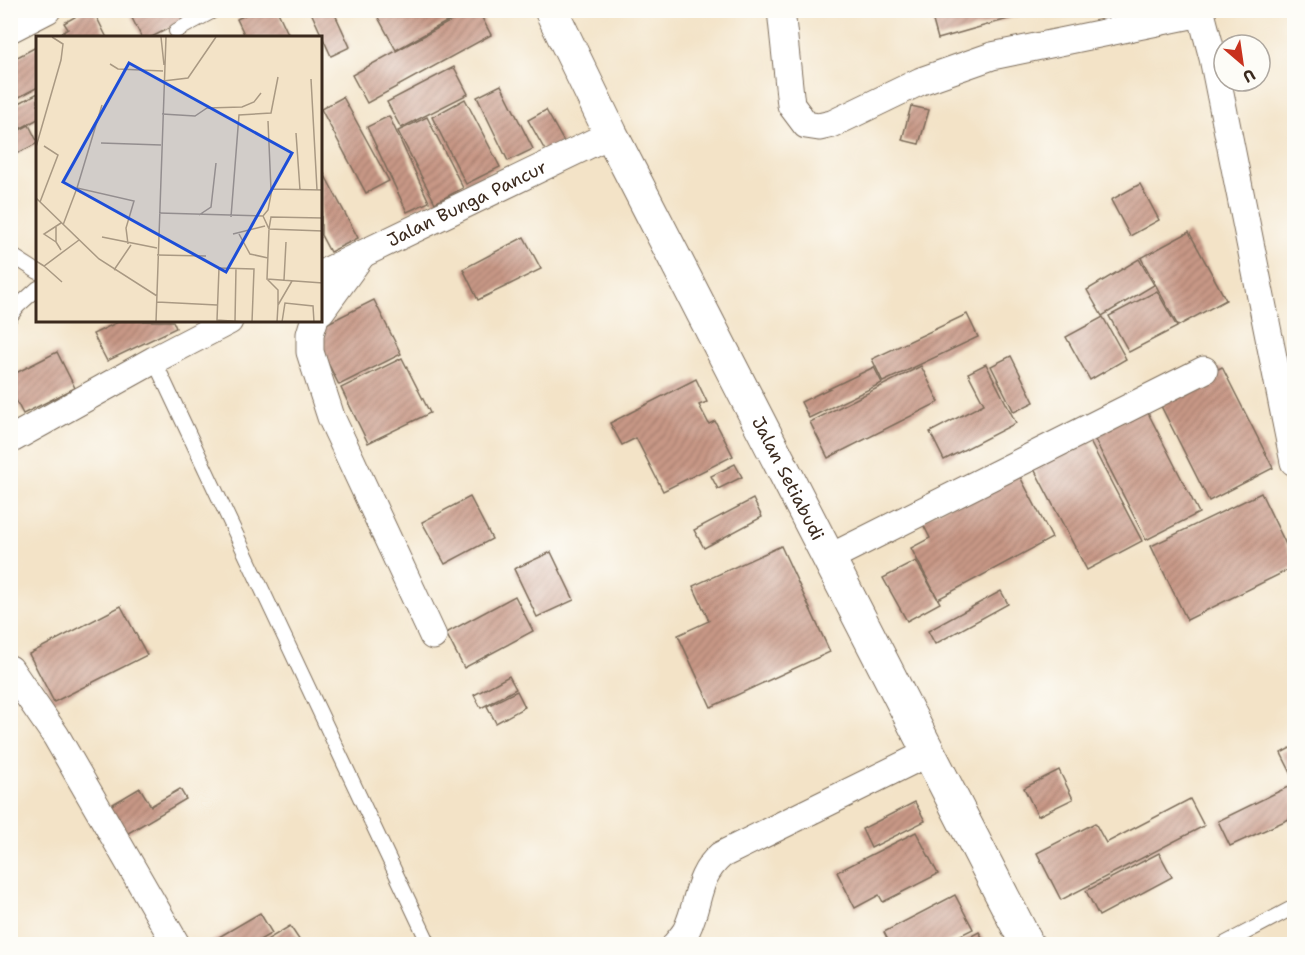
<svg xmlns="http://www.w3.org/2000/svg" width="1305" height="955" font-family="'Shantell Sans',sans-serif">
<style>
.building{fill:url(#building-hatch)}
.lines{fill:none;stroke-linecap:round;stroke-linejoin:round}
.service-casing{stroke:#7b6b59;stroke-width:16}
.minor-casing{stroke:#7b6b59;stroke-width:29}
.primary-casing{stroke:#7b6b59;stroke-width:35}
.service{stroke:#fff;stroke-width:14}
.minor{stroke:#fff;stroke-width:27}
.primary{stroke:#fff;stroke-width:33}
.labels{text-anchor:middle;stroke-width:6;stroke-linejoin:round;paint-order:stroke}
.street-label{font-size:18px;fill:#3b2a1e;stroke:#fdfcf7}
.inset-road{fill:none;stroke:#a99983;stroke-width:1.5}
.view{fill:#1d4ed8;fill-opacity:0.15;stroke:#1d4ed8;stroke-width:3}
.inset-edge{fill:none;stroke:#3b2a1e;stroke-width:3}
</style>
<defs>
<pattern id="building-hatch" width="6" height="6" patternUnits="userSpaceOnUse" patternTransform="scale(1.5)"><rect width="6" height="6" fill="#c89886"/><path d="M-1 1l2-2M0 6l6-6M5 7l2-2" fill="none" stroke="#a47c6d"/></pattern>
</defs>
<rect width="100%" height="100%" fill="#fdfcf7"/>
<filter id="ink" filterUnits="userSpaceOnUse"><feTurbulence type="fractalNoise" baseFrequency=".0167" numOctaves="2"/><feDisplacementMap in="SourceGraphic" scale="12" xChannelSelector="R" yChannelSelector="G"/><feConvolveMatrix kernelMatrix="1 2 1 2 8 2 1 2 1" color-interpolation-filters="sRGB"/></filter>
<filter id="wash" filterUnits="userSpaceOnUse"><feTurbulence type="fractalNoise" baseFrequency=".008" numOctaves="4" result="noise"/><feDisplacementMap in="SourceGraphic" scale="24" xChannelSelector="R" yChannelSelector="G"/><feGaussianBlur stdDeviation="1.35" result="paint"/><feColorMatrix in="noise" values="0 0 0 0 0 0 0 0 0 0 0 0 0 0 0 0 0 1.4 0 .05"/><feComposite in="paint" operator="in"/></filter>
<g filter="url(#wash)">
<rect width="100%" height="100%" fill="#f3e3c7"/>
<g id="blocks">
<!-- building -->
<g class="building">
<polygon points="87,10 93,10 107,38 53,38 68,29 64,23"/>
<polygon points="128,10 204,10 150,38 142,38"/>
<polygon points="255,10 277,10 290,38 246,38 237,19"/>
<polygon points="310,10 333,10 350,47 331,56"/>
<polygon points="374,10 468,10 396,50"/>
<polygon points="471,10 478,10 491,35 367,103 352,75"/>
<polygon points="930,10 1020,10 1022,15 938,39"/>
<polygon points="38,46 38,87 10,102 10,61"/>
<polygon points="454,67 468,94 401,128 387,102"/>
<polygon points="501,85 533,149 508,161 477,97"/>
<polygon points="38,93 38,119 10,134 10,108"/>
<polygon points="343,97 389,181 366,193 321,109"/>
<polygon points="465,99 500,167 466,184 432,117"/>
<polygon points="911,106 929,110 919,144 902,140"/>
<polygon points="546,110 564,142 546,152 528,120"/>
<polygon points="389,116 429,202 407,212 367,127"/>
<polygon points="427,117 463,188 435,203 398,131"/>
<polygon points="29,125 38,143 10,157 10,135"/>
<polygon points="321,168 358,238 330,252 321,235"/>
<polygon points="1140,184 1159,220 1130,236 1111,200"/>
<polygon points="1189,232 1226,300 1178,326 1141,258"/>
<polygon points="524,237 541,269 478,300 463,269"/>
<polygon points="1139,259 1154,285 1102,316 1087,290"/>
<polygon points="1157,291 1177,327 1129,352 1109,316"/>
<polygon points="374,300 401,354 339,385 312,331"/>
<polygon points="967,314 978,337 883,382 872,359"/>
<polygon points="1103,317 1126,359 1090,380 1066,337"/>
<polygon points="120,321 173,321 176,328 107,361 93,334"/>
<polygon points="57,352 75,388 23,414 10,389 10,376"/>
<polygon points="1011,356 1034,402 1014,412 991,366"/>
<polygon points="402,358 430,413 368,443 341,388"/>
<polygon points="986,364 1016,423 944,460 930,432 984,404 968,373"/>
<polygon points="921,366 939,402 828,458 810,422"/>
<polygon points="874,367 882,383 809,418 801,402"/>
<polygon points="1222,367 1273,468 1209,501 1158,400"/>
<polygon points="696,379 707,402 699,405 709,424 715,421 733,456 663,491 636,438 622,445 610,423"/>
<polygon points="1145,407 1199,513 1146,540 1092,434"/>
<polygon points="1087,436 1142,541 1087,570 1032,465"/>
<polygon points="735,464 742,477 718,489 711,476"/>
<polygon points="1016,469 1052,538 938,599 911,548 930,538 921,520"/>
<polygon points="1261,493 1294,561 1294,567 1187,620 1151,546"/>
<polygon points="470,497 492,539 445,564 422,522"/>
<polygon points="753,499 762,517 704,548 694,530"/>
<polygon points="781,546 830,652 711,707 678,635 709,621 693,586"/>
<polygon points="551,552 574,600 537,617 514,569"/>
<polygon points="916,561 940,603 907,621 883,578"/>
<polygon points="1001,591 1008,604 935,644 928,631"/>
<polygon points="515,596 533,631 464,668 446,633"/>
<polygon points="121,606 147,655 54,702 29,654"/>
<polygon points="509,676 516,689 481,708 474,695"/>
<polygon points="517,691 525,707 496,723 487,706"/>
<polygon points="1294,746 1294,779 1281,753"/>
<polygon points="1059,770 1073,799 1038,816 1024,788"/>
<polygon points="1294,784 1294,831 1289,819 1230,846 1218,821"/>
<polygon points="140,788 151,806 180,789 186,799 125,835 108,807"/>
<polygon points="1190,799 1204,826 1061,900 1037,853 1095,823 1106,843"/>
<polygon points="915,802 925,821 871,848 862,829"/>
<polygon points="916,832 938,874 883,902 879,895 855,908 837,872"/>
<polygon points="1159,853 1172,877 1099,916 1086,891"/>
<polygon points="955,895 973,929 943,944 890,944 884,932"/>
<polygon points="260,913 272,933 253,944 207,944"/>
<polygon points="290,926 302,944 260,944"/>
<polygon points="979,932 986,944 957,944"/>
</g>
</g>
</g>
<g filter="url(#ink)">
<use href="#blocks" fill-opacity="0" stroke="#7b6b59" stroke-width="1.5"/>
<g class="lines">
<defs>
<g id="service">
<polyline points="176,31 215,10"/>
<polyline points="10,254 38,272"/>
<polyline points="10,317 18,306 38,288"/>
<polyline points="154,360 429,944"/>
<polyline points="1224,944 1294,907"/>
</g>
<g id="minor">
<polyline points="781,10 791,105 806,125 819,127 832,124 921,81 992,56 1201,13 1213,58 1294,462"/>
<polyline points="10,29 47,10"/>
<path id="s1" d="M 321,274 L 611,134"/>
<polyline points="321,311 361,256"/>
<polyline points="314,321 310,334 310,352 331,417 433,636"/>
<polyline points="10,440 154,360 229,321"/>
<polyline points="829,558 1204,370"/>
<polyline points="10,669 56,736 176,944"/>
<path d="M 676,944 C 680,939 685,934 687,929 C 700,901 696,877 721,855 L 928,753"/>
</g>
<g id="primary">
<path id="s2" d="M 551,10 L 611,134 L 1027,944"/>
</g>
</defs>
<!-- service casing -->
<use href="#service" class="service-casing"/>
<!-- minor casing -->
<use href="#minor" class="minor-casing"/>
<!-- primary casing -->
<use href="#primary" class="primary-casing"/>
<!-- service -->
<use href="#service" class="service"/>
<!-- minor -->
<use href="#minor" class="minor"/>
<!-- primary -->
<use href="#primary" class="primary"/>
</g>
</g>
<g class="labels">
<!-- street labels -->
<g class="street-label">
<text dy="6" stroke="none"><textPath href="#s1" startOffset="162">Jalan Bunga Pancur</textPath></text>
<text dy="6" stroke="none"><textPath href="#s2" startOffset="525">Jalan Setiabudi</textPath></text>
</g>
</g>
<!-- overview -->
<g transform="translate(36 36)">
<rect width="286" height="286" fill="#f3e3c7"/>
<path class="inset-road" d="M 125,1 L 128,29M 74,28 L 82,33 L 127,35M 275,43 L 281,154M 127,45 L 152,42 L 180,1M 66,69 L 41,152 L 98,165 L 90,192 L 92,208M 126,78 L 159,80 L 171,72 L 206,71 L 218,66 L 225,57M 232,85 L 235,154M 260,97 L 264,154M 65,107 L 125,109M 0,111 L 25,24 L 27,8 L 16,1M 0,162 L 63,223 L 121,260M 4,166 L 22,119 L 8,110M 123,177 L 227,180 L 232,174 L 236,153 L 287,154M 163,179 L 175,171 L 180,127M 227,180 L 233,193 L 231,243 L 287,247M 195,181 L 203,79 L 235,77 L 242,41M 287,182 L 235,181 L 233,193 L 287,195M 27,189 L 41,152M 20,191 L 20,206 L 25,214M 197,198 L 229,190M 203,198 L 214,218 L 232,222M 66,201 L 121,212M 20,206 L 8,198 L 25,187M 121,219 L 170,220M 0,225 L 8,230 L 43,204M 8,230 L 26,246M 78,234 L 95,209M 231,243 L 242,254 L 242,269M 248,244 L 250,206M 121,266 L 181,269M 199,285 L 200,232M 120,286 L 130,1M 210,286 L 181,284 L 183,232 L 218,233 L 216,286M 241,286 L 242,269 L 256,245M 246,286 L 249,267 L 277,270 L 278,286"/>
<path class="view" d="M 93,27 L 256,117 L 190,236 L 27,146 Z"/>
<rect width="286" height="286" class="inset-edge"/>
</g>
<!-- margin -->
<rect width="1305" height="955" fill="none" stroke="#fdfcf7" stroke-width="36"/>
<!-- north arrow -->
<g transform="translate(1242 63) rotate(151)"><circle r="28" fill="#fdfcf7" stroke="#afa8a0" stroke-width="1.5"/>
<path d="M0-4.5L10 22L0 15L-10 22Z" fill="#c8321e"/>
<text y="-9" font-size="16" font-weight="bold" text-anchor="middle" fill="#3b2a1e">U</text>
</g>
</svg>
